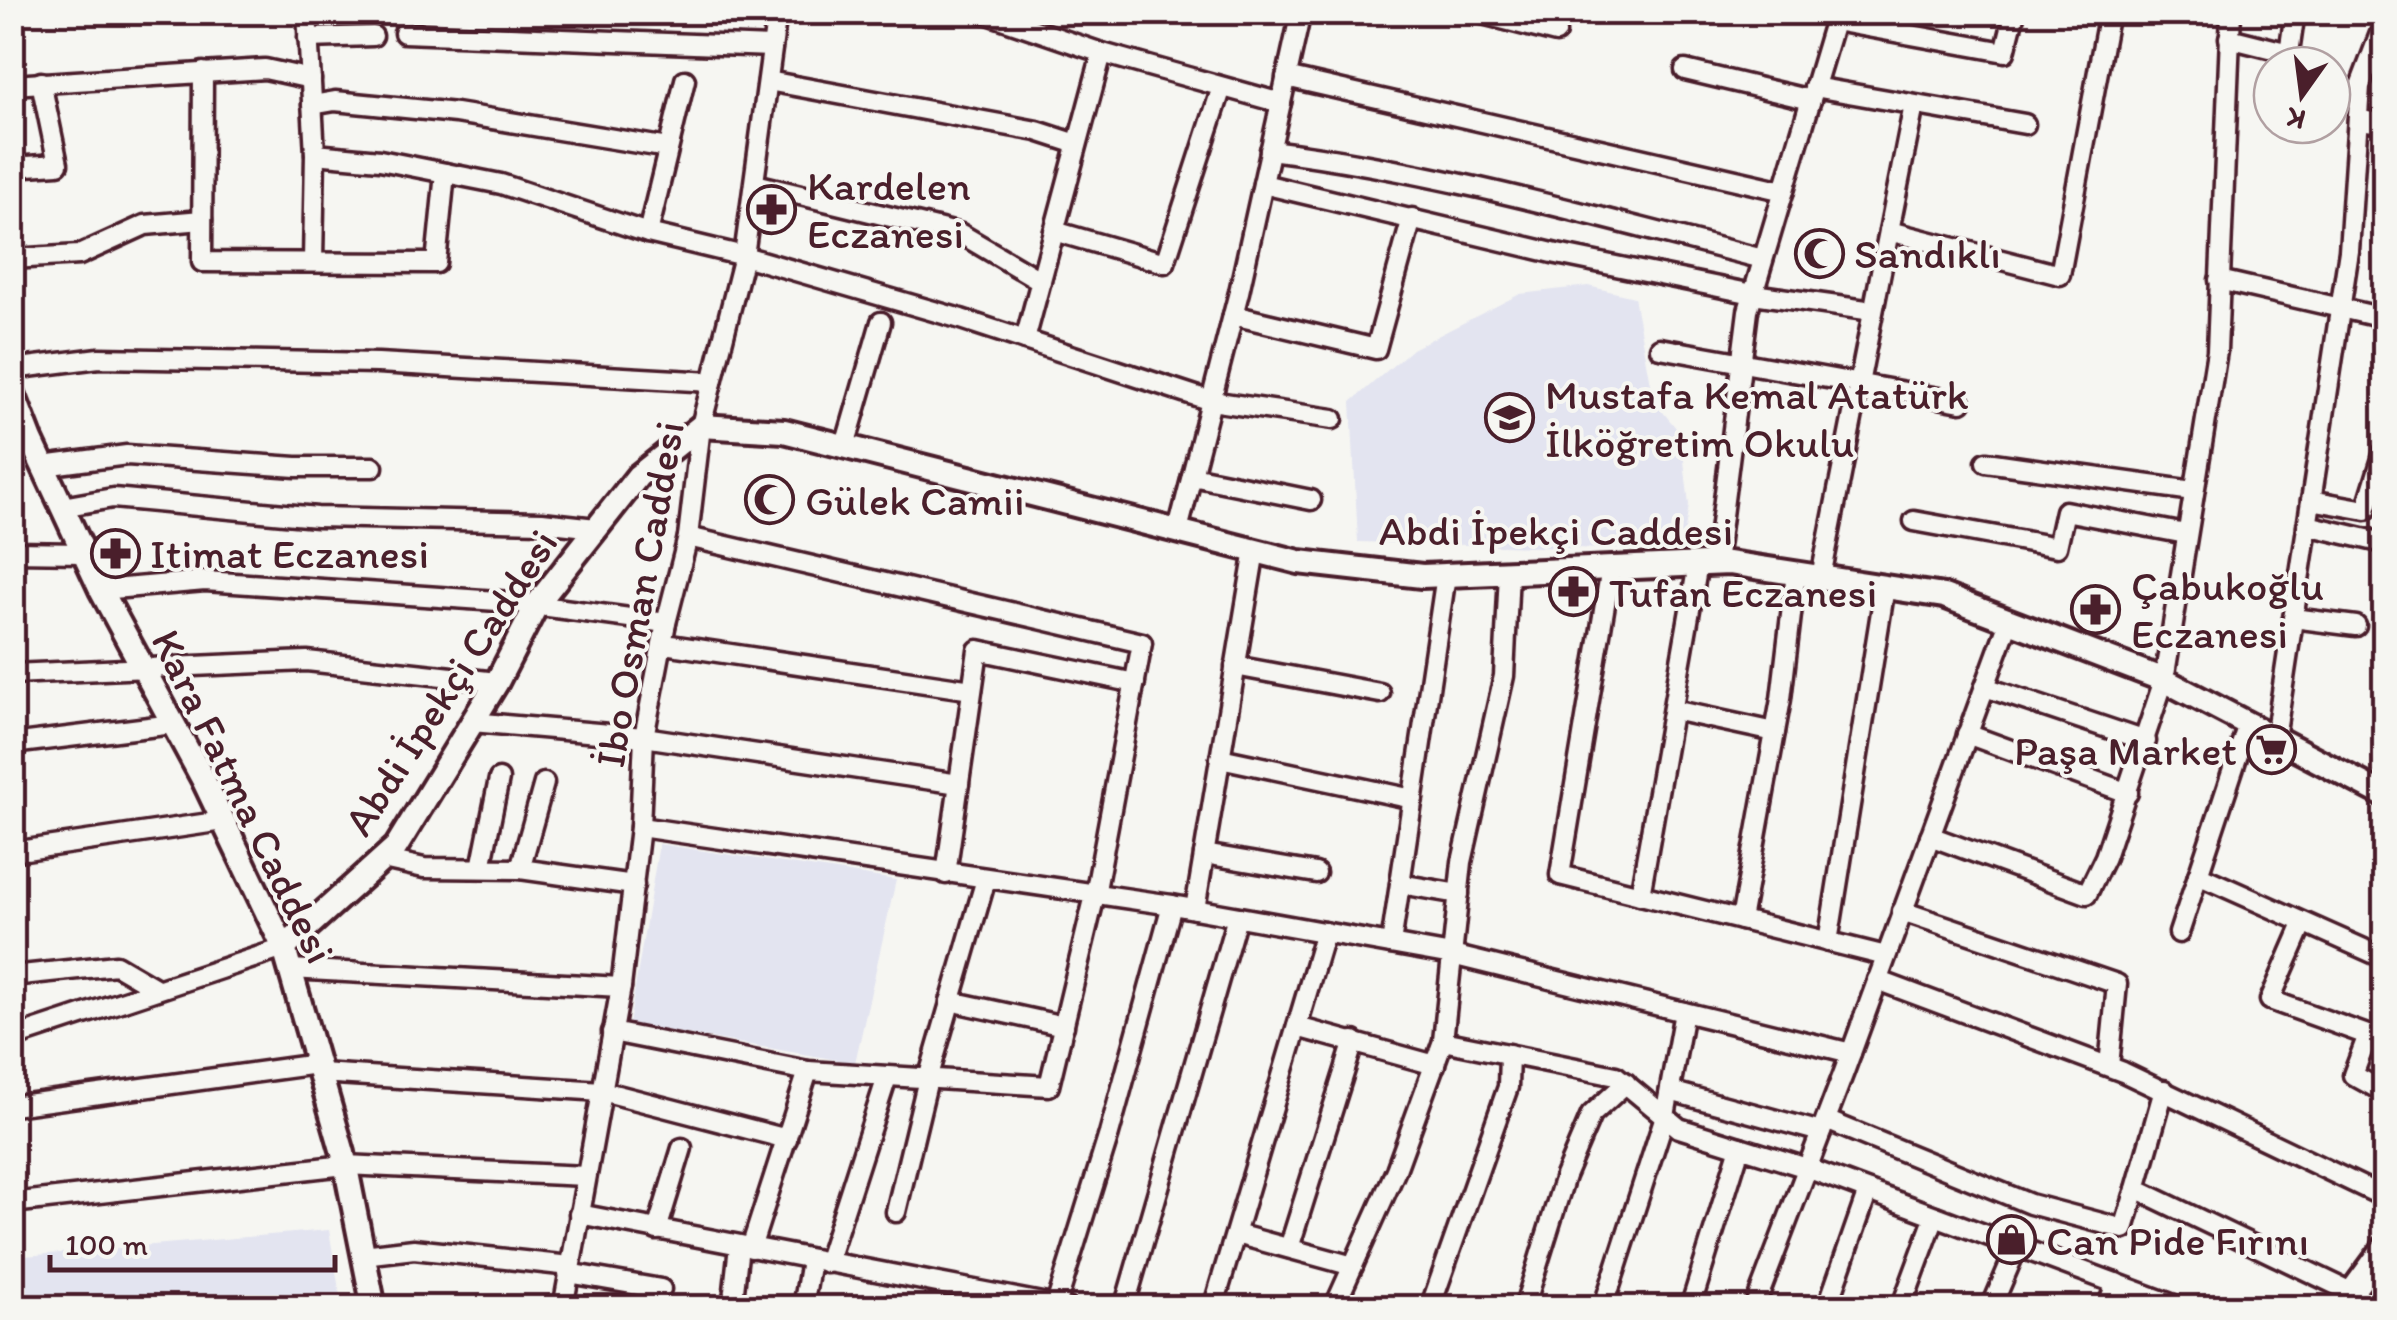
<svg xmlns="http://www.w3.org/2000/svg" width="2397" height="1320" font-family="Itim,sans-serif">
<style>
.built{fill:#e3e4f0}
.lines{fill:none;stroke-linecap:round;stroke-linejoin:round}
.minor-casing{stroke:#4a1f2b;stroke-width:25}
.major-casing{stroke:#4a1f2b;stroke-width:30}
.minor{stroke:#f6f6f2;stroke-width:18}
.major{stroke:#f6f6f2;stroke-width:22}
.labels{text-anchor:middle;stroke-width:8;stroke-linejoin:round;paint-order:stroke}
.poi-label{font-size:42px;fill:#4a1f2b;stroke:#f6f6f2;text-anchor:start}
.street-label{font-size:42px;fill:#4a1f2b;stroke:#f6f6f2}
</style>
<rect width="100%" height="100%" fill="#f6f6f2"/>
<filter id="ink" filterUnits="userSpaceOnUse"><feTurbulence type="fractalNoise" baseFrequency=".01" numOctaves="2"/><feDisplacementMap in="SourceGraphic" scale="20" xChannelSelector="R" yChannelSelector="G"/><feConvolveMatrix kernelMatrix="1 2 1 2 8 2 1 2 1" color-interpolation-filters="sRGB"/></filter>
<g filter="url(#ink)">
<!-- built -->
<g class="built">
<polygon points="1588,286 1634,297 1653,400 1681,434 1689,505 1683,542 1608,549 1358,542 1351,402 1412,349 1520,294"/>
<polygon points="659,844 896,880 855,1063 629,1024"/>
<polygon points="329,1230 342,1307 13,1307 13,1257"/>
</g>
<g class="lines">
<defs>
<g id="minor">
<polyline points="307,12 315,154 313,261"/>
<polyline points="982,12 1102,53 1281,103"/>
<polyline points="1474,12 1556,33"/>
<polyline points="1834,21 2005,52 2015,12"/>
<polyline points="404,33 772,47"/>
<polyline points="308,38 373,36"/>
<polyline points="2229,38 2289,53 2295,12"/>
<polyline points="1685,70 1811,100"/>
<polyline points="203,72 202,262 436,263 445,173"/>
<polyline points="1286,77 1784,191"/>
<polyline points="768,81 1037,131 1077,144"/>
<polyline points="12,85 265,69 311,79"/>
<polyline points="1814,87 2025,124"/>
<polyline points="312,105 335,101 456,113 668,148"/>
<polyline points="2358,120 2384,123"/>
<path d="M 1270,150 C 1437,171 1601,218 1763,259"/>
<polyline points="315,154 380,160 501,184 648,233 744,256 961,319 1211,401 1333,419"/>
<polyline points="12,167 58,164 41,82"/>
<polyline points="755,184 961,234 1041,281"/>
<polyline points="1263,184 1557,254 1753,294 1873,311"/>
<polyline points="1054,231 1165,263 1222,87"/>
<polyline points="1889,231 1914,105"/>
<polyline points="648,233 685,80"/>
<polyline points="12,259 79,255 145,225 202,220"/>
<polyline points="2219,280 2384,318"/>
<polyline points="1233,315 1376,349 1412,218"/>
<polyline points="1025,340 1102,53"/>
<polyline points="1660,348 1961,402"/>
<polyline points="12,369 99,358 378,363 712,382"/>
<polyline points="845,446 881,322"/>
<polyline points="1986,462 2193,491"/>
<polyline points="43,466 127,455 296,467 373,467"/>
<polyline points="1192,476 1311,500"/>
<polyline points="2311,500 2366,510 2384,452"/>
<polyline points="62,507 113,498 317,517 542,522 596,528"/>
<polyline points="1914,521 2057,547 2065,511 2186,534"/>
<polyline points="2307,525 2384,543"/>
<polyline points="1178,530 1239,292 1301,12"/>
<polyline points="12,552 84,553"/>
<polyline points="1716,563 1748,311 1837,12"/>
<polyline points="1611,568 1560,875 1886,956"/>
<polyline points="1821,577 1889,231 2060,275 2109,12"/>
<polyline points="101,590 205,581 512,602 666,623"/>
<polyline points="2293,618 2356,626"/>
<polyline points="664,644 972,690"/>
<polyline points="1235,666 1380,693"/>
<polyline points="12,674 307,661 497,682"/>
<polyline points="1985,687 2146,741"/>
<polyline points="1673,710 1775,732"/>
<polyline points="472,722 644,737 959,784"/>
<polyline points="1967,734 2128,793"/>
<polyline points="2275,738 2349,251 2360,86 2384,23"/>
<polyline points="12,744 173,724"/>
<polyline points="1220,758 1413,799"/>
<polyline points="640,827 1172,905 1452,955 1851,1053"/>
<polyline points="1930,836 2087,894 2105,857 2164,680 2217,351 2231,12"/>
<polyline points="12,852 223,821"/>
<polyline points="1204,854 1316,873"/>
<polyline points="383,859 424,868 520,869 634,885"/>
<polyline points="481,868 499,779"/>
<polyline points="520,869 544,783"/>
<polyline points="946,874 978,650 1135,683"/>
<polyline points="2198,875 2384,958"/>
<polyline points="1400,884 1459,894"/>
<polyline points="1640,895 1698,564"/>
<polyline points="1195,909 1255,550"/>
<polyline points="1902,911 2117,984 2109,1066"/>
<polyline points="1741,920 1781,699 1796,573"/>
<polyline points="2303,924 2270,1000 2384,1041"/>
<polyline points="2179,933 2248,724"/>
<polyline points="1828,942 1885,587"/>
<polyline points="1391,944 1446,575"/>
<polyline points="290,969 621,987"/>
<polyline points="12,976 116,965 157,989"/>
<polyline points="1877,980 2123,1072 2384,1197"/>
<polyline points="950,1001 1064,1026"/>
<polyline points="1297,1027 1435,1065"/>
<polyline points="612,1032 808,1071 1049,1086 1095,895 1142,643 688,537"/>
<polyline points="2368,1035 2353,1075 2384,1092"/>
<polyline points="12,1038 284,948"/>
<polyline points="1443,1041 1616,1076 1679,1128 1807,1168 2182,1308"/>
<polyline points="320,1073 602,1091 787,1139"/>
<polyline points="2164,1090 2136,1189 2349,1291 2374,1308"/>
<polyline points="1670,1091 1821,1132"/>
<polyline points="12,1106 317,1064"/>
<polyline points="1826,1120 2030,1204 2124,1229 2136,1189"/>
<polyline points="12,1203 345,1165 586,1176"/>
<polyline points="896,1212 928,1079 986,879"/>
<polyline points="579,1214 1068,1308"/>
<polyline points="657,1230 682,1148"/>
<polyline points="1236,1234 1353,1266"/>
<polyline points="751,1248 808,1071"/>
<polyline points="1289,1248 1354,1041"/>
<polyline points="363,1255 414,1249 570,1266"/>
<polyline points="827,1263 887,1077"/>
<polyline points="568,1273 661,1289"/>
<polyline points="1056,1305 1109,1134 1172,905"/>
<polyline points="563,1308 621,987 640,827 644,737 666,623 688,537 701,426 744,256 777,12"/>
<polyline points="732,1308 739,1246"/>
<polyline points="803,1308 811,1260"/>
<polyline points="1124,1308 1237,917"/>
<polyline points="1213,1308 1325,932"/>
<polyline points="1334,1308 1396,1170 1443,1041 1462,862 1504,676 1509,572"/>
<polyline points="1430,1308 1508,1087 1509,1054"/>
<polyline points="1524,1308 1565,1176 1591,1115 1626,1083"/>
<polyline points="1603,1308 1665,1116 1684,1012"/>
<polyline points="1690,1308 1740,1147"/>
<polyline points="1754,1308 1844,1072 2009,621"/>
<polyline points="1827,1308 1868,1191"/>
<polyline points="1901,1308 1935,1216"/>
<polyline points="1991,1308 2017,1247"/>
<polyline points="2107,1308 2116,1283"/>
</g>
<g id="major">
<polyline points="12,391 31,440 101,590 204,781 284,948 343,1153 374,1308"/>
<polyline points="284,948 396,847 497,682 537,604 638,476 701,426 784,431 1299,562 1422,576 1729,563 1944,596 2164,680 2384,795"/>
<polyline points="2340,1308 2384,1248"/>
</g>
</defs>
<!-- minor casing -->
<use href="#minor" class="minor-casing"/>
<!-- major casing -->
<use href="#major" class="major-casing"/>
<!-- minor -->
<use href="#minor" class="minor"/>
<!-- major -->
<use href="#major" class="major"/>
</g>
</g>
<!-- icons -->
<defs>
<symbol id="pharmacy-ring" viewBox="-11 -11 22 22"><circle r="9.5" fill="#f6f6f2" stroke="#4a1f2b" stroke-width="1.5"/><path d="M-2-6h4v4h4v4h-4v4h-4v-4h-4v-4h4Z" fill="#4a1f2b"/></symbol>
<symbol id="mosque-ring" viewBox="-11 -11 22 22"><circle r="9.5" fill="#f6f6f2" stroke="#4a1f2b" stroke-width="1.5"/><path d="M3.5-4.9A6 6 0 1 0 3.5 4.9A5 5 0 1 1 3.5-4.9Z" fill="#4a1f2b"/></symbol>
<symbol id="school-ring" viewBox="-11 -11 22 22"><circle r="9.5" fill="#f6f6f2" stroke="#4a1f2b" stroke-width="1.5"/><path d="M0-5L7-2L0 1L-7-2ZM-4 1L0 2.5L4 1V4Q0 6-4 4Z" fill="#4a1f2b"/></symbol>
<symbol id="supermarket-ring" viewBox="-11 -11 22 22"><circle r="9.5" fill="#f6f6f2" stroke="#4a1f2b" stroke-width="1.5"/><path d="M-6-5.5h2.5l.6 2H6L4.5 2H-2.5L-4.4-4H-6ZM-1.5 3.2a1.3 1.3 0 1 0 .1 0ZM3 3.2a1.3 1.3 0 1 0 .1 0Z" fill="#4a1f2b"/></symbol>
<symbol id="shop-ring" viewBox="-11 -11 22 22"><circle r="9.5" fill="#f6f6f2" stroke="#4a1f2b" stroke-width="1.5"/><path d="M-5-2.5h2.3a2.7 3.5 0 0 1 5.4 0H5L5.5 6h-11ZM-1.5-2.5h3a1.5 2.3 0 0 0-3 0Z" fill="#4a1f2b"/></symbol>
</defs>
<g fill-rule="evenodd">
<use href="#pharmacy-ring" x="744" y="182" width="55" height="55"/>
<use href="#mosque-ring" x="1792" y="226" width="55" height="55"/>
<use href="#school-ring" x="1482" y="390" width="55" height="55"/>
<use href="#mosque-ring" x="742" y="472" width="55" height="55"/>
<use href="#pharmacy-ring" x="88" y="526" width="55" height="55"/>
<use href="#pharmacy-ring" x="1546" y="564" width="55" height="55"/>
<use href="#pharmacy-ring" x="2068" y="582" width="55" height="55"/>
<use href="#supermarket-ring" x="2244" y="722" width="55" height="55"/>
<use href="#shop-ring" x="1984" y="1212" width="55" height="55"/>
</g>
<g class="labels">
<!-- poi labels -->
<g class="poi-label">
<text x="807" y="200">Kardelen<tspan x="807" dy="48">Eczanesi</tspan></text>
<text x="1854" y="268">Sandıklı</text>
<text x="1545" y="409">Mustafa Kemal Atatürk<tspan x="1545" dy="48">İlköğretim Okulu</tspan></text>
<text x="805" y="515">Gülek Camii</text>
<text x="150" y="568">Itimat Eczanesi</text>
<text x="2131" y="600">Çabukoğlu<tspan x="2131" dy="48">Eczanesi</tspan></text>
<text x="1609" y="607">Tufan Eczanesi</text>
<text x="2237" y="765" text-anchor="end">Paşa Market</text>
<text x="2046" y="1255">Can Pide Fırını</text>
</g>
<!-- street labels -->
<g class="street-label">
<text x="1556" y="545">Abdi İpekçi Caddesi</text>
<text transform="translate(639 594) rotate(-80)" y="15">İbo Osman Caddesi</text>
<text transform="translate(450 682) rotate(-57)" y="15">Abdi İpekçi Caddesi</text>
<text transform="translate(244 796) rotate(64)" y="15">Kara Fatma Caddesi</text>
</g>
</g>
<!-- margin -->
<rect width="2397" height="1320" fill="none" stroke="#f6f6f2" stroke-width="50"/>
<rect x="25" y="25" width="2347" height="1270" fill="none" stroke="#4a1f2b" stroke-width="4" filter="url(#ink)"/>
<!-- north arrow -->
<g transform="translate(2302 95) rotate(194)"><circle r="48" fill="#f6f6f2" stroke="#b1a0a2" stroke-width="2.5"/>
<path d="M0-8L18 38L0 25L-18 38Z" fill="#4a1f2b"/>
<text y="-15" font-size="28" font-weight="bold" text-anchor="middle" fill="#4a1f2b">K</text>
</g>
<!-- scale -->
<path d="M50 1255v15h285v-15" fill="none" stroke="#4a1f2b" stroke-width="5"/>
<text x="65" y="1255" font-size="30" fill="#4a1f2b" stroke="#f6f6f2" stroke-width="8" paint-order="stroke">100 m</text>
</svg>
